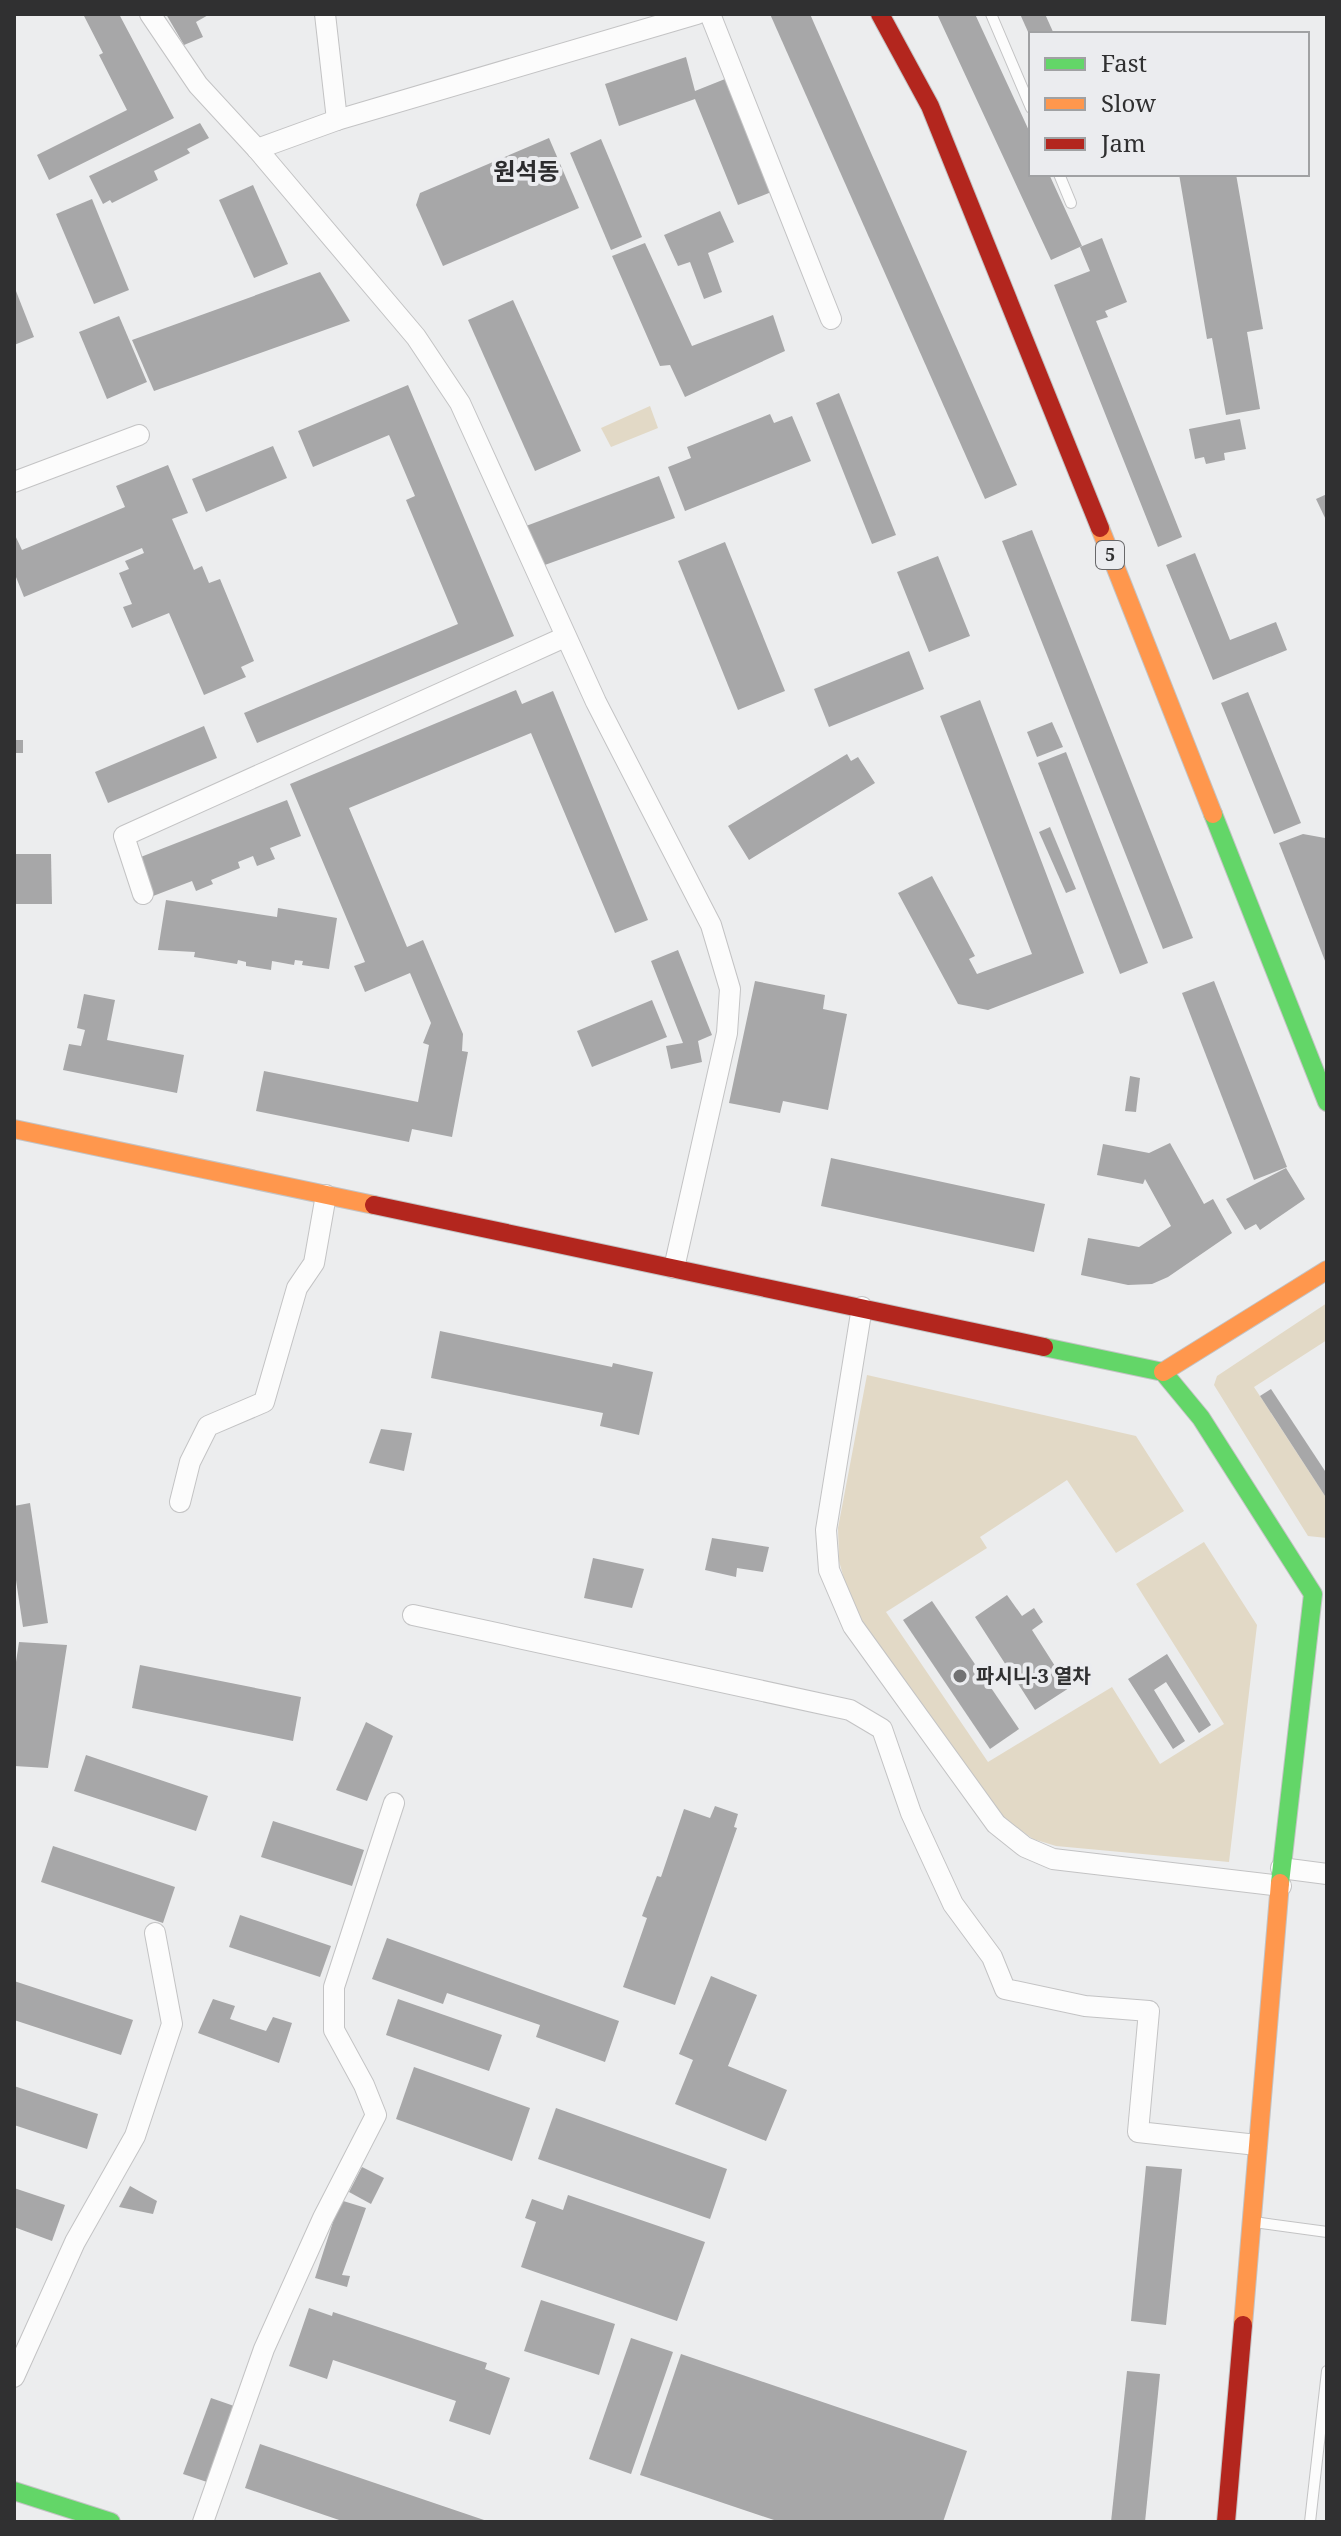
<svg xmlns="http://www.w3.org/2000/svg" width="1341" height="2536" font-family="'Noto Serif','Noto Sans KR',serif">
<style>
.green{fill:#e2d9c6}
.building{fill:#a7a7a8}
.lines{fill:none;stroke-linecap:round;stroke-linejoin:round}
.lane-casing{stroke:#c3c3c4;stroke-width:12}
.street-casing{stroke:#c3c3c4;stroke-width:22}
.fast-casing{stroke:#c3c3c4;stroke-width:20}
.slow-casing{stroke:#c3c3c4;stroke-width:20}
.jam-casing{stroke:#c3c3c4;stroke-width:20}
.lane{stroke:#fcfcfc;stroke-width:10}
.street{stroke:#fcfcfc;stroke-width:20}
.fast{stroke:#63d668;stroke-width:18}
.slow{stroke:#ff974d;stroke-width:18}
.jam{stroke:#b3261e;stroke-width:18}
.poi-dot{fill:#727273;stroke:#ebecef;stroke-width:3}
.labels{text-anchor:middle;stroke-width:8;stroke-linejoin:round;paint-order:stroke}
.shield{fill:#ebecef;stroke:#68686a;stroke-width:2}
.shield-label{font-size:18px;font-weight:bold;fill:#303031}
.poi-label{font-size:20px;font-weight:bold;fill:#303031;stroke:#ebecef;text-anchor:start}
.quarter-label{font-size:24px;font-weight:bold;fill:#2c2c2e;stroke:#ebecef}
</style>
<rect width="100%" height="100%" fill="#ecedee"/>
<!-- green -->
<g class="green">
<polygon points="650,406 658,428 611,447 601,428"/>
<polygon points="1327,1303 1327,1340 1254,1387 1327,1499 1327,1538 1308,1536 1214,1385 1217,1376"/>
<polygon points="867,1375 1136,1436 1184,1511 1116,1553 1067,1480 980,1537 987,1548 886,1612 988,1762 1112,1687 1160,1764 1224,1724 1136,1584 1204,1542 1257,1625 1229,1862 1056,1846 1033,1839 1003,1817 852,1607 839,1561 838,1528"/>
</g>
<!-- building -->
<g class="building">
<polygon points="83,14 119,14 174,118 49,180 37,155 127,110 99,55 103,53"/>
<polygon points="166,14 210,14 196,22 203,37 184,45"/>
<polygon points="770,14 810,14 1017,485 985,499"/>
<polygon points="937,14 975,14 1031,135 1031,174 1049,174 1082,246 1051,260"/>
<polygon points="1020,14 1045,14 1054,34 1029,34"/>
<polygon points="686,57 695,91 730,77 774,191 738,205 695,99 619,126 605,84"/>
<polygon points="200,123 209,138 187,149 190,153 154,171 158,180 112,203 110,200 103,204 89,176"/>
<polygon points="549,138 579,208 443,266 416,205 420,193"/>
<polygon points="601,139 642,237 611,250 570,153"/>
<polygon points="1179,174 1236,174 1263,329 1247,332 1260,409 1226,415 1212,338 1207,339"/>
<polygon points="253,185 288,264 254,278 219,200"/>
<polygon points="92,199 129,290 94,304 56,214"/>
<polygon points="720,211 734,242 708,253 722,292 704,299 690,262 678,266 664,235"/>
<polygon points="1102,238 1127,302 1105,311 1108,317 1096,321 1182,537 1158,547 1054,285 1090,271 1080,247"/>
<polygon points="645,243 692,346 773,315 785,351 685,397 670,365 660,366 612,256"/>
<polygon points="320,272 350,321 154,391 132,340"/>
<polygon points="14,286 34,337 14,345"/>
<polygon points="513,300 581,451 535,471 468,320"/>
<polygon points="119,316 147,382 107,399 79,332"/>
<polygon points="408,385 514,636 257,743 244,713 458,624 406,500 415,496 389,435 313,467 298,431"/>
<polygon points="839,393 896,535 872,544 816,403"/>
<polygon points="770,414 774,423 792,416 811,461 685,511 668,467 691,458 687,447"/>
<polygon points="1240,419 1246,449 1224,453 1225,460 1206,464 1204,457 1195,459 1189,429"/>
<polygon points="273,446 287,478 206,512 192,479"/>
<polygon points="168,465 188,513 172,519 194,570 202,566 209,583 220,579 254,661 241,667 246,677 204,695 169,613 132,628 123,607 132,604 119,573 129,569 125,561 144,553 142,548 24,597 14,572 14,533 22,550 125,507 116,486"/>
<polygon points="659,476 675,518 542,566 526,526"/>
<polygon points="1327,494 1327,522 1316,499"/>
<polygon points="1032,530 1193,938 1163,949 1002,541"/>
<polygon points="725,542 785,691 738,710 678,561"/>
<polygon points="1195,553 1230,640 1276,622 1287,650 1213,680 1166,565"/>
<polygon points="938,556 970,636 929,652 897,572"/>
<polygon points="909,651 924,689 829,727 814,689"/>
<polygon points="516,690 522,704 553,691 648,920 615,933 531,733 349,808 407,947 423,940 463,1034 462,1051 468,1052 452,1137 412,1129 409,1142 256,1111 264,1071 418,1102 429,1045 423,1043 431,1023 410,973 365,992 354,966 365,962 290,784"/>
<polygon points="1248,692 1301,823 1274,834 1221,703"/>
<polygon points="980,700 1084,973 988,1010 958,1004 898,893 932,876 975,956 969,959 977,974 1032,954 940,716"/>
<polygon points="1052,722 1063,747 1037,757 1027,732"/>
<polygon points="204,726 217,758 108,803 95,772"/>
<rect x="14" y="740" width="9" height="13"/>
<polygon points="1066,752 1148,963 1120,974 1038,763"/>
<polygon points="847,754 851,761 858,757 875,783 749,860 728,826"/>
<polygon points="287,800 301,836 270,848 275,859 257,866 253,856 238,862 240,868 211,880 213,884 196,891 192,881 148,898 133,860"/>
<polygon points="1050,827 1076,889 1066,893 1039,832"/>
<polygon points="1303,834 1325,838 1327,843 1327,966 1279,843"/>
<polygon points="14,854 51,854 52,904 14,904"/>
<polygon points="166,900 277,917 278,908 337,918 329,969 302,965 303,961 295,960 294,965 272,961 271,970 246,966 246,962 238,960 237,964 194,957 195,952 158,950"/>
<polygon points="678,950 712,1035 698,1041 702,1062 671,1069 666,1046 683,1043 651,961"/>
<polygon points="755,981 825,995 823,1009 847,1014 828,1110 783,1101 780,1113 729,1103"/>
<polygon points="1214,981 1287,1167 1254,1180 1182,993"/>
<polygon points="84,994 115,1000 107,1040 184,1055 177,1093 63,1070 69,1044 81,1046 85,1030 77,1028"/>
<polygon points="652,1000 667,1037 592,1067 577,1031"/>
<polygon points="1130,1076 1140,1078 1136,1112 1125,1111"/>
<polygon points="1170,1143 1204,1204 1213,1199 1232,1233 1168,1277 1152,1284 1128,1285 1081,1275 1088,1238 1139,1247 1171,1226 1145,1179 1143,1184 1097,1175 1103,1144 1149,1153"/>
<polygon points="831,1158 1045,1204 1034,1252 821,1206"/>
<polygon points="1286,1168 1305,1199 1260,1230 1256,1224 1245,1230 1226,1199"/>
<polygon points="440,1331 612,1367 613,1363 653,1372 639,1435 600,1426 603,1413 431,1378"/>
<polygon points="1271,1389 1327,1474 1327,1499 1260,1396"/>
<polygon points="381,1429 412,1433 404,1471 369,1463"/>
<polygon points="30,1503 48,1623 23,1627 14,1567 14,1506"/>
<polygon points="712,1538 769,1547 763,1572 737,1568 736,1577 705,1570"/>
<polygon points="593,1558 644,1569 632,1608 584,1598"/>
<polygon points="1007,1595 1022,1616 1034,1608 1043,1622 1032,1630 1069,1688 1035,1710 975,1617"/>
<polygon points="932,1601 1019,1729 990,1749 903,1620"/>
<polygon points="19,1642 67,1645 48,1768 14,1766 14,1675"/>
<polygon points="1167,1654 1211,1725 1199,1733 1166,1682 1154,1690 1185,1741 1173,1749 1128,1679"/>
<polygon points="140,1665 301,1697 293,1741 132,1708"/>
<polygon points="366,1722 393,1736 367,1801 336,1790"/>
<polygon points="86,1755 208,1796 196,1831 74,1791"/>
<polygon points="715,1806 738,1814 734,1827 737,1828 675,2005 623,1987 647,1918 642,1916 657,1876 661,1877 684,1809 710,1818"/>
<polygon points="273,1821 364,1850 352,1886 261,1857"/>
<polygon points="53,1846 175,1887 163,1923 41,1882"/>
<polygon points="240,1915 331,1946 320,1977 229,1947"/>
<polygon points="387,1938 619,2021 605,2062 536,2037 540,2025 447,1993 443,2004 372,1979"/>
<polygon points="711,1976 757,1995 728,2066 787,2090 766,2141 675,2104 693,2060 679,2054"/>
<polygon points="14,1981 133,2020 121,2055 14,2020"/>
<polygon points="213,1999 235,2006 230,2019 266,2031 273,2017 292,2023 279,2063 198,2033"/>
<polygon points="398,1999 502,2035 489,2071 386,2035"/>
<polygon points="414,2067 530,2108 512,2161 396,2119"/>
<polygon points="14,2086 98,2114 87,2149 14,2125"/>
<polygon points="556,2108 727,2169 710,2219 538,2159"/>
<polygon points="1146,2166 1182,2169 1166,2325 1131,2321"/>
<polygon points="362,2167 384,2178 371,2204 349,2192"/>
<polygon points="130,2186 157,2201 153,2214 119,2207"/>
<polygon points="14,2188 65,2205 52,2241 14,2227"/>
<polygon points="568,2195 705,2242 677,2321 521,2267 536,2222 525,2218 532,2199 563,2210"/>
<polygon points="340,2200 366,2208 342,2275 350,2276 347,2287 315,2278"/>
<polygon points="541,2300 615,2324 599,2375 524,2351"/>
<polygon points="309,2308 332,2316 333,2312 487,2363 485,2369 510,2378 490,2435 449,2421 456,2401 333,2360 327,2379 289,2366"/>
<polygon points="631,2338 673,2352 631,2474 589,2459"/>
<polygon points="681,2354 967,2451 943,2522 780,2522 640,2475"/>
<polygon points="1127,2371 1160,2374 1145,2522 1111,2522"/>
<polygon points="211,2398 237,2407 210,2483 183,2474"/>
<polygon points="260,2444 487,2521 487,2522 345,2522 245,2488"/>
</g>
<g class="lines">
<defs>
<g id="lane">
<polyline points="991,14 1031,108"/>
<polyline points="1059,174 1071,203"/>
<polyline points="1254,2222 1327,2232"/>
<polyline points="1310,2522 1327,2371"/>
</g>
<g id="street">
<polyline points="150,14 198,85 257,149 416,337 460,403 596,702 711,925 730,989 727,1033 674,1268"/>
<polyline points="325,14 337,120"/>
<polyline points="710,14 831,319"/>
<polyline points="257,149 337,120 697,14"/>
<polyline points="14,482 139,435"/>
<polyline points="143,894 124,836 565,637"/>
<polyline points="862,1307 826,1530 829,1570 853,1626 996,1824 1025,1847 1053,1859 1281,1886"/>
<polyline points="180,1502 190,1462 208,1426 264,1402 297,1288 314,1263 326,1195"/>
<polyline points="413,1615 850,1710 882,1729 911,1813 953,1904 992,1957 1005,1989 1085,2006 1149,2011 1138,2132 1257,2145"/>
<polyline points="1281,1868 1327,1874"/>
<polyline points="14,2377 75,2242 135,2136 172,2024 155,1933"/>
<polyline points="203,2522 264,2349 323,2218 376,2115 364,2085 334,2030 334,1987 394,1803"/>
</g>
<g id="fast">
<polyline points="1213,814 1327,1102"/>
<polyline points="1044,1347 1163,1372 1201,1418 1313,1594 1280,1883"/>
<polyline points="14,2491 111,2522"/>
</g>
<g id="slow">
<polyline points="1100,528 1213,814"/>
<polyline points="14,1129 374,1205"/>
<polyline points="1163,1372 1327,1270"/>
<polyline points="1243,2325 1280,1883"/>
</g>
<g id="jam">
<polyline points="880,14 930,106 1100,528"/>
<polyline points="374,1205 1044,1347"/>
<polyline points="1226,2522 1243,2325"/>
</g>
</defs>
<!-- lane casing -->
<use href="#lane" class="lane-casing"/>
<!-- street casing -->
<use href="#street" class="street-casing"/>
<!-- fast casing -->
<use href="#fast" class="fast-casing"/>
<!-- slow casing -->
<use href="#slow" class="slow-casing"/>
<!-- jam casing -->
<use href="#jam" class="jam-casing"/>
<!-- lane -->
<use href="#lane" class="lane"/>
<!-- street -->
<use href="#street" class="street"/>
<!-- fast -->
<use href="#fast" class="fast"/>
<!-- slow -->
<use href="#slow" class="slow"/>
<!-- jam -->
<use href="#jam" class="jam"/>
</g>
<!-- markers -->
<circle class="poi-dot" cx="960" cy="1676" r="8"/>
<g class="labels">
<!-- shield labels -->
<rect class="shield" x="1096" y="541" width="28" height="28" rx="6"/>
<g class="shield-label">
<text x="1110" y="561">5</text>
</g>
<!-- poi labels -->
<g class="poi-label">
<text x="976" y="1683">파시니-3 열차</text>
</g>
<!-- quarter labels -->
<g class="quarter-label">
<text x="526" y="180">원석동</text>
</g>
</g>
<!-- border -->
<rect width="1341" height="2536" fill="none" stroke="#303031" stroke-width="32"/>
<!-- legend -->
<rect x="1029" y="32" width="280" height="144" fill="#ebecef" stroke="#a0a1a3" stroke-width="2"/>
<rect x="1045" y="58" width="40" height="12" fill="#63d668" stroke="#a0a1a3" stroke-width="2"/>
<text x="1101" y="72" font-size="24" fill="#303031">Fast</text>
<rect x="1045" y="98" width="40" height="12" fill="#ff974d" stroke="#a0a1a3" stroke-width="2"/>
<text x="1101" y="112" font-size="24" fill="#303031">Slow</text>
<rect x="1045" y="138" width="40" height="12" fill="#b3261e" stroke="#a0a1a3" stroke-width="2"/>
<text x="1101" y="152" font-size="24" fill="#303031">Jam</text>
</svg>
